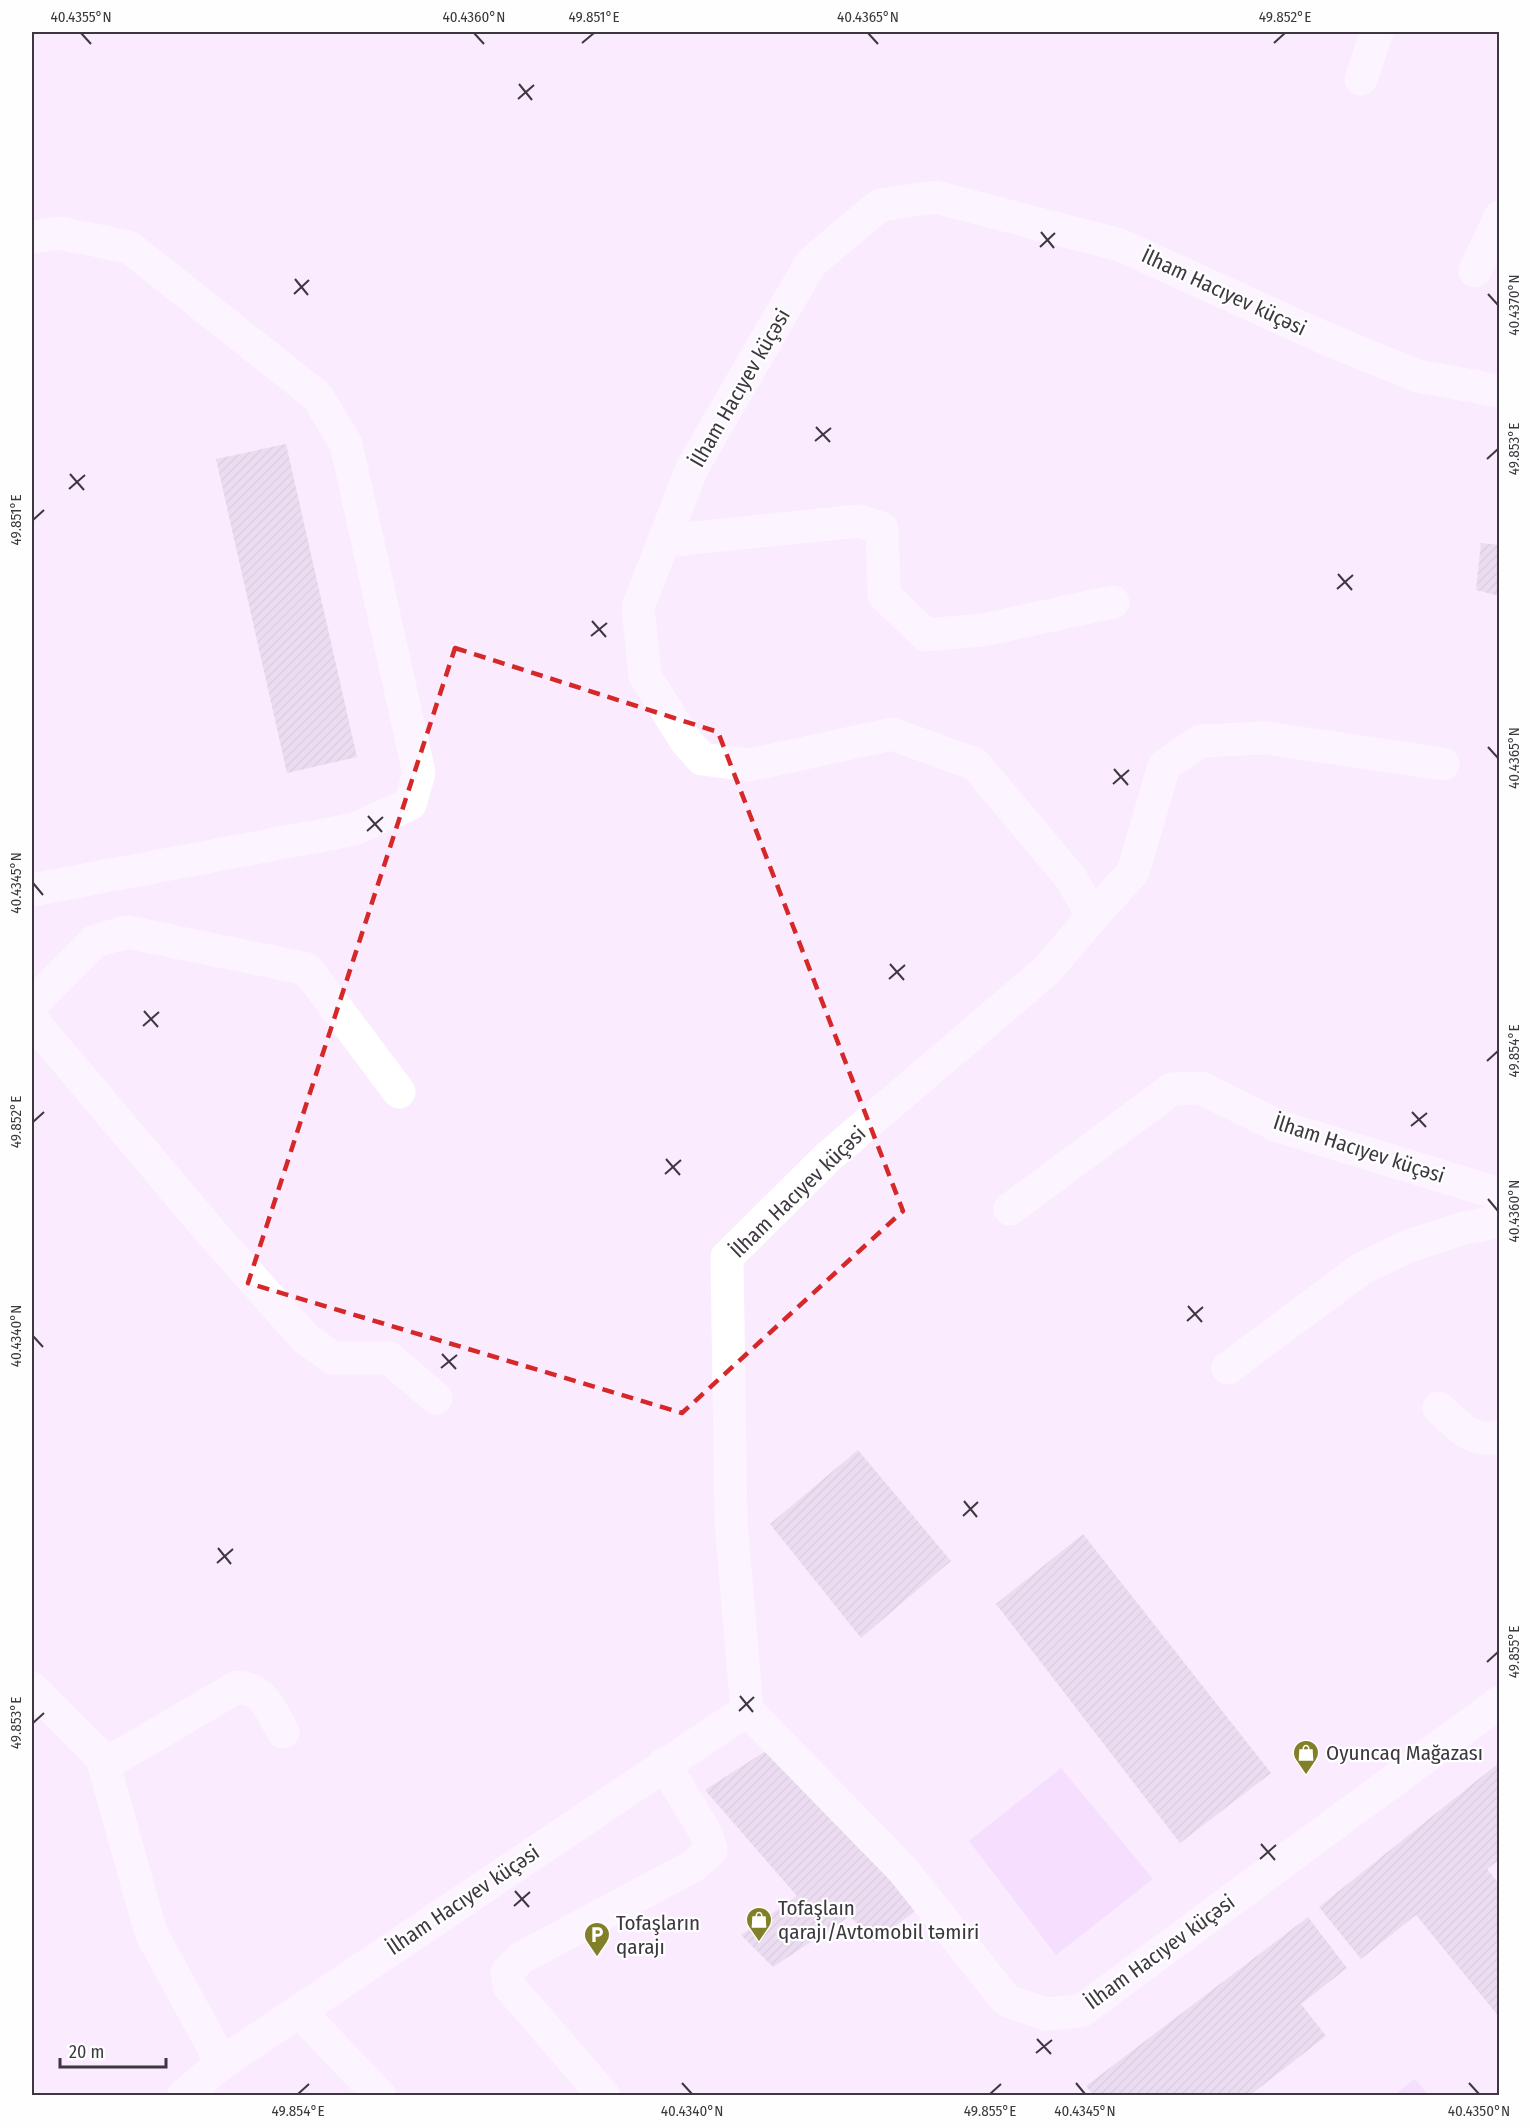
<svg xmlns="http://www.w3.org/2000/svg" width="1531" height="2127" font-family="'Fira Sans Condensed',sans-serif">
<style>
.green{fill:#f2cefd}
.building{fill:url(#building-hatch)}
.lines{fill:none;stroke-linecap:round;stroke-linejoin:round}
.minor{stroke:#fff;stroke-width:33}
.marked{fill:none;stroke:#d62828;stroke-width:4.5;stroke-dasharray:12 8;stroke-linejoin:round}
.ticks{fill:none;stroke:#3d373f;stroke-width:2}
.labels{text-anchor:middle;stroke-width:4.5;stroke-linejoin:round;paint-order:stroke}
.street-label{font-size:21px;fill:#3d373f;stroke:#fefefe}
.poi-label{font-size:21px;fill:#3d373f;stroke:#fefefe;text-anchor:start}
.neatline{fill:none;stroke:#3d373f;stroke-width:2}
.ticks-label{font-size:15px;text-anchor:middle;fill:#3d373f}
</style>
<defs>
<pattern id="building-hatch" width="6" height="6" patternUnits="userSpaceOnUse" patternTransform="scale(1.5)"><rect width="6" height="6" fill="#dacbdf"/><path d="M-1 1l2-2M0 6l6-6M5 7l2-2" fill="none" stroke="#bcafc0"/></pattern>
</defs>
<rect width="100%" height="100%" fill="#faebff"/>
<!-- green -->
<g class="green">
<polygon points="1061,1768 1153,1879 1056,1955 969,1841"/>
<polygon points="1415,2079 1428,2095 1394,2095"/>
</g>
<!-- building -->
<g class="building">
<polygon points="286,444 357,757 287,773 216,459"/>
<polygon points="1481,543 1500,545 1500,596 1476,590"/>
<polygon points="858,1450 951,1561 861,1638 770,1524"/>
<polygon points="1083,1534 1271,1773 1180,1843 996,1604"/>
<polygon points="775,1745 923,1905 874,1942 850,1916 773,1967 741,1935 797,1896 705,1790"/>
<polygon points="1500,1762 1500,1859 1487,1869 1500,1885 1500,2018 1416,1915 1361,1959 1319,1907"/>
<polygon points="1308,1917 1347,1968 1301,2004 1326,2036 1249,2096 1094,2096 1086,2086"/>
</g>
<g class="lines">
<!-- minor -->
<g class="minor">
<polyline points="1361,79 1377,32"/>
<polyline points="32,237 59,233 129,247 317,396 346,444 419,773 410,804 355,829 32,890"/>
<polyline points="1475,271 1500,217"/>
<polyline points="664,541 859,521 882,528 884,595 926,635 982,630 1113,602"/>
<polyline points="1093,916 1133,872 1164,766 1200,741 1265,738 1443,764"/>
<polyline points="32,1004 95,941 127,932 307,969 399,1092"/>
<polyline points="32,1020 210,1231 305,1338 333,1358 389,1358 436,1398"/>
<polyline points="1010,1209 1172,1089 1201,1088 1278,1126 1500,1194"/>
<polyline points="1228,1368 1361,1269 1408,1246 1461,1229 1500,1221"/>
<path d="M 1439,1408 C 1457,1425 1473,1445 1500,1436"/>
<polyline points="32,1688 102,1758 151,1933 222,2063"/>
<polyline points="747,1710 903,1870 1006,2000 1045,2014 1081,2011 1500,1702"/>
<path d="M 104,1765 L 237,1687 C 265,1689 271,1711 283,1732"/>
<polyline points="299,2011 380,2096"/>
<polyline points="183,2096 222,2063 747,1710 731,1522 727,1257 827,1158 1047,970 1093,916 1070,877 975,764 892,734 750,765 702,759 686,741 645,676 638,607 693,466 811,263 880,205 935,197 1120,245 1320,336 1417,376 1500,391"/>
<polyline points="604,2096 509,1986 507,1972 521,1958 693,1866 711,1850 707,1835 664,1764"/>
</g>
</g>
<!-- marked area -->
<path d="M0 0H1531V2127H0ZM 455,648 L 718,732 L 903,1211 L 682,1413 L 248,1283 Z" fill="#faebff" fill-opacity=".55" fill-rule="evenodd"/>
<path class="marked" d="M 455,648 L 718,732 L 903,1211 L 682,1413 L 248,1283 Z"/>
<!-- ticks -->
<path class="ticks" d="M 81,33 L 91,44M 474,33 L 484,44M 868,33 L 878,44M 582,43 L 594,33M 1274,43 L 1285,33M 519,84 L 532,100M 518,99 L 534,85M 1041,232 L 1054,248M 1040,247 L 1055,233M 295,279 L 308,295M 294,294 L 309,280M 1488,294 L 1498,305M 816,427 L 830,442M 815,441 L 831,428M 1487,459 L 1498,449M 70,474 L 84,490M 69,489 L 85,475M 33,520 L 44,510M 1338,574 L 1352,590M 1337,589 L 1353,575M 592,621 L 606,637M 591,636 L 607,623M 1488,747 L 1498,758M 1114,769 L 1128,785M 1113,784 L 1129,770M 368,816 L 382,832M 367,831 L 383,817M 33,883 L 43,895M 890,964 L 904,980M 889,979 L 905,965M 144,1011 L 158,1027M 143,1026 L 159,1012M 1487,1061 L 1498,1051M 1412,1112 L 1426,1127M 33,1122 L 44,1112M 1411,1126 L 1427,1113M 666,1159 L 680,1175M 665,1174 L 681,1160M 1488,1199 L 1498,1211M 1188,1306 L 1202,1322M 1187,1321 L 1203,1307M 33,1336 L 43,1347M 442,1354 L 456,1369M 441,1368 L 457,1355M 964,1501 L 977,1517M 963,1516 L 978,1502M 218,1548 L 231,1564M 217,1563 L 233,1549M 1487,1662 L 1498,1652M 740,1696 L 753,1712M 739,1711 L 754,1697M 33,1723 L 44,1713M 1261,1844 L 1275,1860M 1260,1859 L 1276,1845M 515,1891 L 529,1907M 514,1906 L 530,1892M 1037,2039 L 1051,2054M 1036,2053 L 1052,2040M 682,2083 L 692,2094M 1076,2083 L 1085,2094M 1469,2083 L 1479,2094M 298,2094 L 309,2084M 990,2094 L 1001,2084"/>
<!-- icons -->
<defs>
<symbol id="shop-pin" viewBox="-11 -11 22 30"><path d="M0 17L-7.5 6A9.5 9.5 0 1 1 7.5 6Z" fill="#817f27" stroke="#fefefe"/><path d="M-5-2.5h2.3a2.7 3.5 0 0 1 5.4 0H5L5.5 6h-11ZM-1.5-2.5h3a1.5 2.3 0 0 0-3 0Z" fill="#fff"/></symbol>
<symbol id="parking-pin" viewBox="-11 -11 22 30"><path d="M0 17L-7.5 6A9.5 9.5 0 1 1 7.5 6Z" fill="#817f27" stroke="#fefefe"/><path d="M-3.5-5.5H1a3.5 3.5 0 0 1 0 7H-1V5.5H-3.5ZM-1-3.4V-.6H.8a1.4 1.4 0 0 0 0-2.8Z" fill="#fff"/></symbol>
</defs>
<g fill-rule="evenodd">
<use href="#shop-pin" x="1291" y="1738" width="30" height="40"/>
<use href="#shop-pin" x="744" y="1905" width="30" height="40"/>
<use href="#parking-pin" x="582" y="1920" width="30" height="40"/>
</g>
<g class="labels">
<!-- street labels -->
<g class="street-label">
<text transform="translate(1224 292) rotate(25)" y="7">İlham Hacıyev küçəsi</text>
<text transform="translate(740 388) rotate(-60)" y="7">İlham Hacıyev küçəsi</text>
<text transform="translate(1359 1149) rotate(18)" y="7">İlham Hacıyev küçəsi</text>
<text transform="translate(798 1192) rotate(-44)" y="7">İlham Hacıyev küçəsi</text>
<text transform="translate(463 1900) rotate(-34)" y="7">İlham Hacıyev küçəsi</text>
<text transform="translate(1160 1952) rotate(-36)" y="7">İlham Hacıyev küçəsi</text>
</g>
<!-- poi labels -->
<g class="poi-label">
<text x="1326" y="1760">Oyuncaq Mağazası</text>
<text x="778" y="1915">Tofaşlaın<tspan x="778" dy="24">qarajı/Avtomobil təmiri</tspan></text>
<text x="616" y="1930">Tofaşların<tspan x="616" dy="24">qarajı</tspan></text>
</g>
</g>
<!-- border -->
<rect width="1531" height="2127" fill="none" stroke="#fefefe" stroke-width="66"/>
<!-- scale -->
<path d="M60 2058v9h106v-9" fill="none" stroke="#3d373f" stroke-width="3"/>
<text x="69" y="2058" font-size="18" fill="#3d373f" stroke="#fefefe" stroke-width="4.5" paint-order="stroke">20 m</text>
<rect x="33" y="33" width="1465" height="2061" class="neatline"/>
<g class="ticks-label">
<text x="81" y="22">40.4355°N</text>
<text x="474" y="22">40.4360°N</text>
<text x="594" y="22">49.851°E</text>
<text x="868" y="22">40.4365°N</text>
<text x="1285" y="22">49.852°E</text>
<text transform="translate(1514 305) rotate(-90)" y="5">40.4370°N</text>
<text transform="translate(1514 449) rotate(-90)" y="5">49.853°E</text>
<text transform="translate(16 520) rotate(-90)" y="5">49.851°E</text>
<text transform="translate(1514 758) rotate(-90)" y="5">40.4365°N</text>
<text transform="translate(16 883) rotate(-90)" y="5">40.4345°N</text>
<text transform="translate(1514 1051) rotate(-90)" y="5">49.854°E</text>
<text transform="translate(16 1122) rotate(-90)" y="5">49.852°E</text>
<text transform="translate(1514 1211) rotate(-90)" y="5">40.4360°N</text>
<text transform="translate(16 1336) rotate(-90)" y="5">40.4340°N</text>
<text transform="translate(1514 1652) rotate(-90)" y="5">49.855°E</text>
<text transform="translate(16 1723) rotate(-90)" y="5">49.853°E</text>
<text x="298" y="2116">49.854°E</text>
<text x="692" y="2116">40.4340°N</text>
<text x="990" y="2116">49.855°E</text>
<text x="1085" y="2116">40.4345°N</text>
<text x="1479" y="2116">40.4350°N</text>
</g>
</svg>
